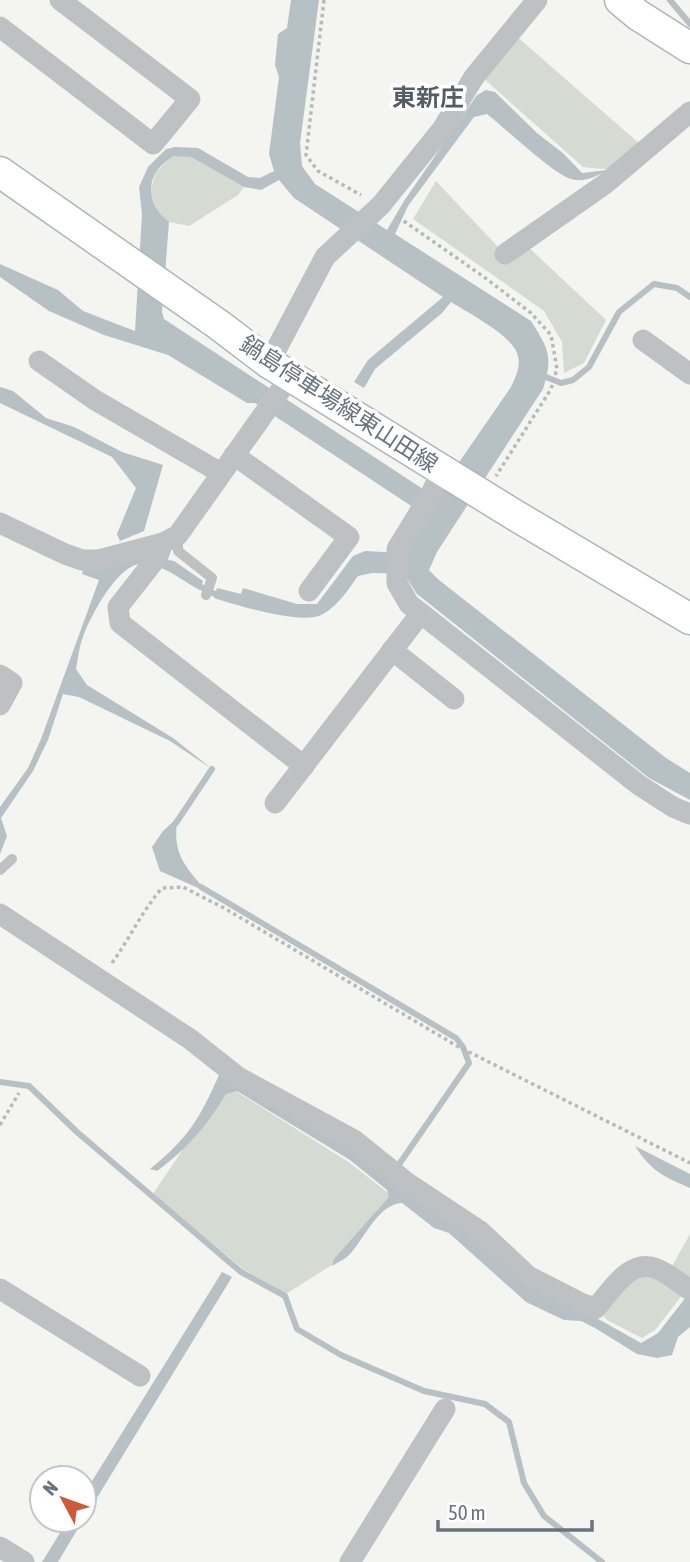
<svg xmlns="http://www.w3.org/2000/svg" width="690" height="1562" font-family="'Asap Condensed','Noto Sans JP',sans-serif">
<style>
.green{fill:#d5dad2}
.water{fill:#b7c0c4;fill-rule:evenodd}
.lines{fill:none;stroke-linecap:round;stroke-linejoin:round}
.stream{stroke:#b7c0c4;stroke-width:6}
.secondary-casing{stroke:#b0b5b8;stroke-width:33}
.path{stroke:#b7babc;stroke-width:3.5;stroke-dasharray:3.5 3.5;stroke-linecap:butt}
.lane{stroke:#bec1c4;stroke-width:10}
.street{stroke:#bec1c4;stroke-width:21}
.secondary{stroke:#fff;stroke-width:30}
.labels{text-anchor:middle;stroke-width:7;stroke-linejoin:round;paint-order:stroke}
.street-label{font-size:23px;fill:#67747e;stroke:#fff}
.neighbourhood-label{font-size:24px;font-weight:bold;fill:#545d64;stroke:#fff}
</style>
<rect width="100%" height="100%" fill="#f4f4f1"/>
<!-- green -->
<g class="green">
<polygon points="515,35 641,145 613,170 583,167 482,77"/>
<polygon points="173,155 191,157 244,187 238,195 189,226 169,222 157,213 150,192 156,172"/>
<polygon points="436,181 499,248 526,245 606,320 584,363 564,373 562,342 544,311 413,219"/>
<polygon points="226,1085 350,1163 393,1197 338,1261 286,1294 243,1269 153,1194"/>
<polygon points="690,1234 690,1285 655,1330 642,1338 607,1320 587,1297 602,1293 626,1264 670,1270"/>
</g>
<!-- water -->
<g class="water">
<path d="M 291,0 L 319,0 L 300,143 L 302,166 L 315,184 L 387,230 L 404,201 L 477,95 L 486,90 L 495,92 L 537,133 L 564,154 L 582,173 L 608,170 C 596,176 585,183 571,179 C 553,174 505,128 487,114 L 474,117 L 408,206 L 395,234 L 531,321 C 549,349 553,357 543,389 L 437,552 L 429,570 L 439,580 L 666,758 L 690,773 L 690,800 L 649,778 L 417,594 L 404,574 L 372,573 L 358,576 C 349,589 336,608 321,615 C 301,625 236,605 214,598 L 217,588 L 241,594 L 243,588 L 297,604 L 317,604 L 353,556 L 365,551 L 404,553 L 428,517 L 255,403 L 247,403 L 168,355 L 104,335 L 49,311 L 0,277 L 0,264 L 58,290 L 83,311 L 135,331 L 142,214 L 139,187 L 148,167 L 166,149 L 175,147 L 198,148 L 248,177 L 260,178 L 274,171 L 269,154 L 279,77 L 275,65 L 278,34 L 287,28 ZM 173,156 L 191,157 L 244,187 L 261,190 L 279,180 L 294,198 L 443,297 L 368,360 L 354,382 L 364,388 L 375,369 L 442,313 L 451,302 C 468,313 514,336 518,356 C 521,367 515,378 511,387 L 435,497 L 164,319 L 162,312 L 169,222 C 153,210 145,191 156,172 C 160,166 168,160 173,156 Z"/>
<polygon points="0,387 13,391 46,418 74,427 122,452 163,465 144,531 120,541 117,534 136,488 112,457 0,403"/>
<path d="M 144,555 L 174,561 L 203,581 L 200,590 C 180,580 165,564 141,564 C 118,564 90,617 83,637 C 79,647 78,659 76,669 L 87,685 L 173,738 L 212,769 L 170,741 L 79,697 L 63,694 L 48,740 L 33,771 L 1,818 L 7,836 L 0,854 L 0,807 L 28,768 L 41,739 L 99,580 L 82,574 L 83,569 Z"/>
<path d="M 178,817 C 171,853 185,866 207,892 L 160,871 L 152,847 L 163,831 Z"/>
<path d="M 219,1075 L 360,1151 L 584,1311 L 641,1343 L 658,1333 L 690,1292 L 690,1327 L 678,1337 L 672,1355 L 657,1358 L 637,1354 L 595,1328 L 581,1321 L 564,1320 L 526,1302 L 449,1233 L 434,1228 L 402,1203 C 377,1204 364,1241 347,1257 C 343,1260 337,1263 332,1266 L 334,1259 L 389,1197 L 387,1190 L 350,1160 L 237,1091 L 226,1094 C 205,1128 188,1148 157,1171 L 150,1169 C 188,1138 199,1120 219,1075 Z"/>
<path d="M 635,1146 L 690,1174 L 690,1188 C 664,1177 651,1171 635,1146 Z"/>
<polygon points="222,1272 232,1277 84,1519 84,1494"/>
<polygon points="68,1520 83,1520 58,1562 42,1562"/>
</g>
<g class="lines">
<!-- stream -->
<g class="stream">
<polyline points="670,0 690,24"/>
<polyline points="541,375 561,383 573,380 589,367 619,312 654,284 677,288 690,297"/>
<polyline points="201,587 215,594"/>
<polyline points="176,823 212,769"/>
<polyline points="201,887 456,1038 463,1047 469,1063 400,1163 397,1170"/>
<polyline points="0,1082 29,1086 77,1132 241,1272 285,1296 297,1329 341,1355 424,1391 485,1404 509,1422 524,1483 544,1516 602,1562"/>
</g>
<defs>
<g id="secondary">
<polyline points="620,0 638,15 690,48"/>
<polyline points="0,172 219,325 269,363 513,514 690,619"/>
</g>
</defs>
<!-- secondary casing -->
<use href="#secondary" class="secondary-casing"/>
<!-- path -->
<g class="path">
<polyline points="324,0 306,155 318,171 361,195"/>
<polyline points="398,217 484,277 531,313 551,335 557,369 551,389 496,476"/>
<path d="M 112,963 C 130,938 142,911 162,888 L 183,887 L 224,908 L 457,1046 L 690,1163"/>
<polyline points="0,1125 19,1093"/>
</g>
<!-- lane -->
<g class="lane">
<polyline points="178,535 178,551 212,578 206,595"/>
<polyline points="0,870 12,859"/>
</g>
<!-- street -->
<g class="street">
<polyline points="0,27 153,144 190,99 60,0"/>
<polyline points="505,254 605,184 690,112"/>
<polyline points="643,340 690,374"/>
<polyline points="39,361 95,400 221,473"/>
<polyline points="269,363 325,257 381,205 443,128 474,77 537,0"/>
<polyline points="234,455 349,537 309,591"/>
<polyline points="441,470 433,490 397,549 397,583 409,604 639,785 673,807 690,814"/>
<polyline points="0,523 65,554 82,560 99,560 163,543 178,535 290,377"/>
<polyline points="163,543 158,556 118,607 120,623 304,766"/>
<polyline points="392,650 454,699"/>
<polyline points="0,675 12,683 0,705"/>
<polyline points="275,803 421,613"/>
<path d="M 0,914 L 190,1039 L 238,1077 L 354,1140 L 406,1182 L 480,1231 L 528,1276 L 583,1304 L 596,1308 C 611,1291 630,1257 657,1269 C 668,1273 679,1283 690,1290"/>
<polyline points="0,1289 140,1376"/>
<polyline points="0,1547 24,1562"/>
<polyline points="350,1562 445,1409"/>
</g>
<!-- secondary -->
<use href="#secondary" class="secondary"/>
</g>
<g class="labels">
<!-- street labels -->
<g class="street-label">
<text transform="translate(339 404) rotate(33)" y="8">鍋島停車場線東山田線</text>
</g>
<!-- neighbourhood labels -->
<g class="neighbourhood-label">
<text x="428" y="106">東新庄</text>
</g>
</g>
<!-- north arrow -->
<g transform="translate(63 1499) rotate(311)"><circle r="33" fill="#ffffff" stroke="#c2c7cb" stroke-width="2"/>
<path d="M0-5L12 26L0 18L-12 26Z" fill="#cd5a38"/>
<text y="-10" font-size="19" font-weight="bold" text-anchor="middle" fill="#67747e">N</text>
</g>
<!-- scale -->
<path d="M438 1520v10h154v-10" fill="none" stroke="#67747e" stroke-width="3.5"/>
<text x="448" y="1520" font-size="21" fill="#67747e" stroke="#ffffff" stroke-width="5" paint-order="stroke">50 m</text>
</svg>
